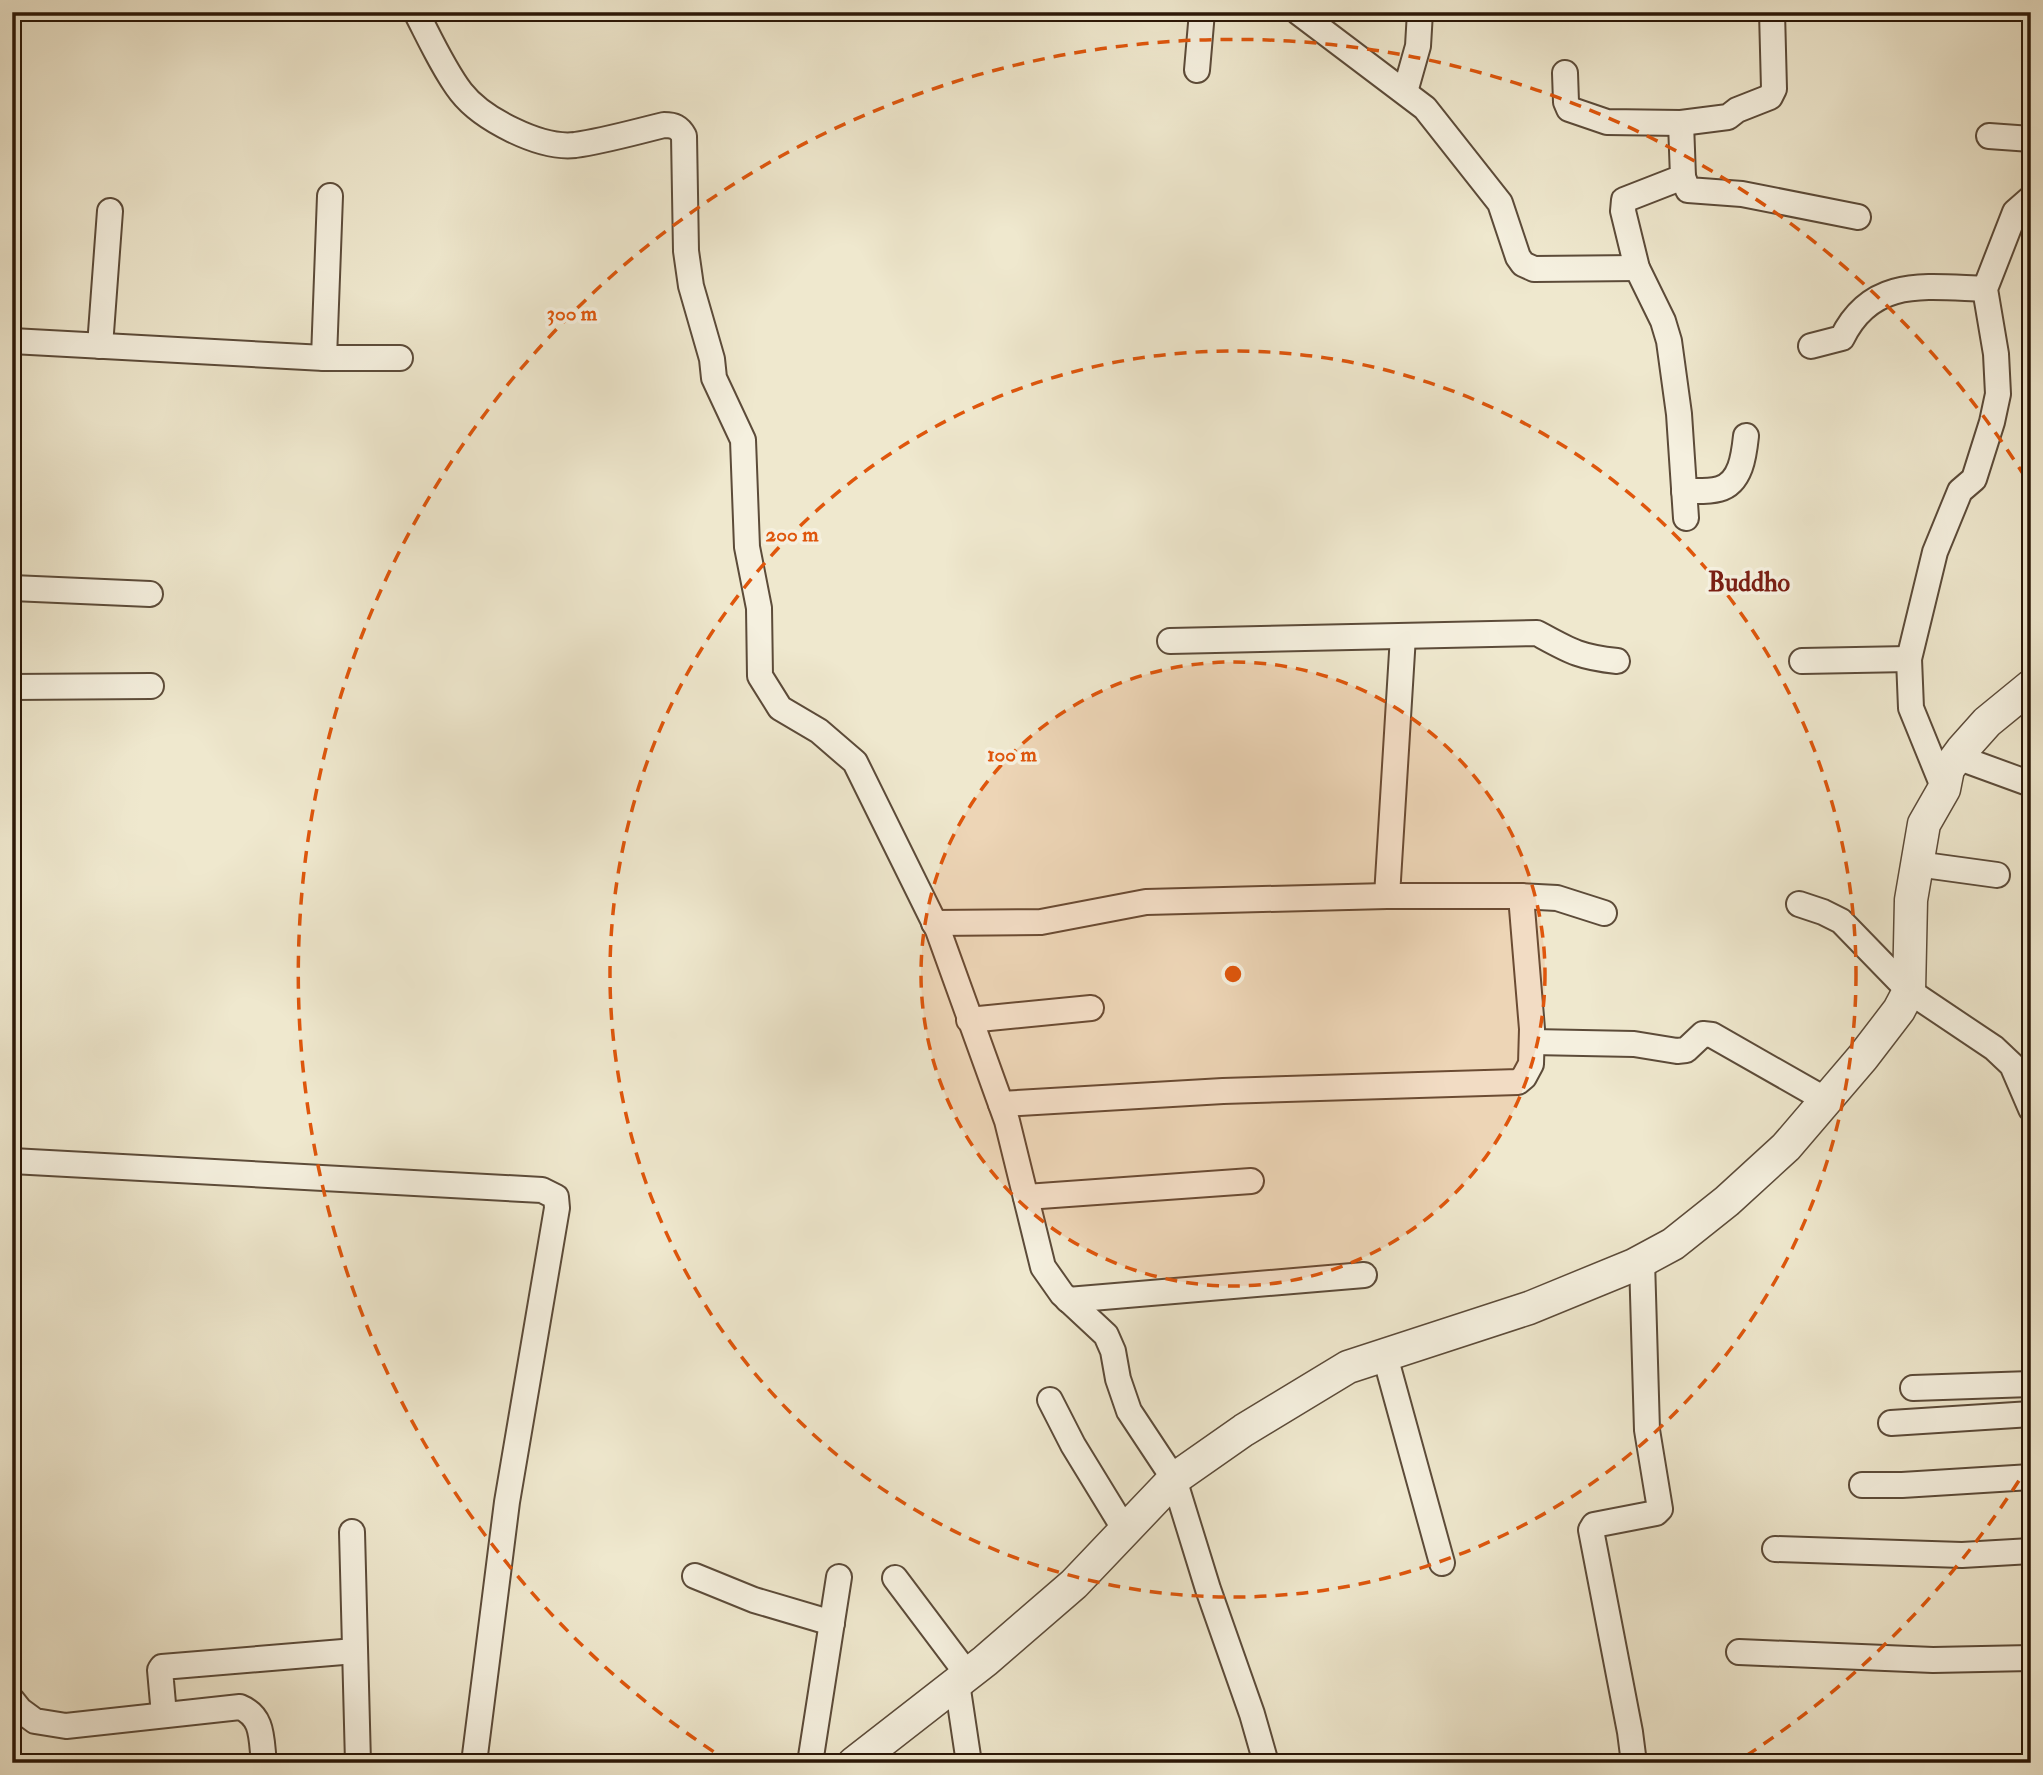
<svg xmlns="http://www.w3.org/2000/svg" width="2043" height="1775" font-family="'IM FELL Double Pica',serif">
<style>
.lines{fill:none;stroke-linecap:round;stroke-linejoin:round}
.minor-casing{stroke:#5c4b39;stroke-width:28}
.tertiary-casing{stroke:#5c4b39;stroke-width:35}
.minor{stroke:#f5f0df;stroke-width:24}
.tertiary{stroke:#f5f0df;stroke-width:32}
.ring{fill:none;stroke:#df560c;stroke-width:3.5;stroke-dasharray:12 9}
.labels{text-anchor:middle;stroke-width:7;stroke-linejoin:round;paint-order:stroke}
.quarter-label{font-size:26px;font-weight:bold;fill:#7a1f14;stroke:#f5f0df}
.centre{fill:#df560c;stroke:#f5f0df;stroke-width:3.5}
.ring-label{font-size:21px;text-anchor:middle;font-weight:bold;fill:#df560c;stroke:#f5f0df;stroke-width:7;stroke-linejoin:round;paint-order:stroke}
</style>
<rect width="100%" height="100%" fill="#efe8ce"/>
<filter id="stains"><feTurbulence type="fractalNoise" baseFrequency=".00286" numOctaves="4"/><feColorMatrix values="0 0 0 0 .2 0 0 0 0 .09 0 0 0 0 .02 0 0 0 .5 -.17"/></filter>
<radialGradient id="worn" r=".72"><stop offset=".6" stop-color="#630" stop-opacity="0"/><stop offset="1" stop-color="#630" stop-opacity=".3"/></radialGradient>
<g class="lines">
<defs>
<g id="minor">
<path d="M 416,12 C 429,37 444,70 461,92 C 482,119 540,149 575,145 C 604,141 635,132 664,125 C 674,125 679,127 684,136 L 686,251 L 691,286 L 712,359 L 714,378 L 743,440 L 747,547 L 759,608 L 760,676 L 780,708 L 819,731 L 855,762 L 938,930 L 1007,1121 L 1043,1267 L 1062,1294 L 1106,1335 L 1113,1351 L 1118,1379 L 1129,1411 L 1174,1479 L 1208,1589 L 1252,1714 L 1266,1763"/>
<polyline points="1298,12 1425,108 1500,203 1518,257 1523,264 1534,269 1637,268"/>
<polyline points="1197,70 1202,12"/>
<polyline points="1565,73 1566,102 1569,109 1607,122 1681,123 1728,117 1737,110 1770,97 1774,89 1772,12"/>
<polyline points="1405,92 1418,46 1420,12"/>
<polyline points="1681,123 1683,177 1624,200 1623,211 1637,268 1663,321 1669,341 1679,414 1686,518"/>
<polyline points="1989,136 2031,139"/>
<polyline points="1683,177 1688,190 1742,194 1858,217"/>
<polyline points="12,341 324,358 400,358"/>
<polyline points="100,346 110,211"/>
<path d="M 1811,346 L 1842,338 C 1872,276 1927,287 1985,289"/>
<polyline points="324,358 330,196"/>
<path d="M 1684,491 C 1695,491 1708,492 1719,489 C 1741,483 1744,455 1746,436"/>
<polyline points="12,588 150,594"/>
<path d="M 1170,641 L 1537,633 C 1570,651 1579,657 1617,661"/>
<polyline points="1802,661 1909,659"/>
<polyline points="12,687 151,686"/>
<polyline points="1957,757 2031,784"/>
<polyline points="1944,789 1911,708 1909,659 1935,552 1960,491 1974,479 1992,422 1998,394 1996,354 1985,289 2015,212 2031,198"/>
<polyline points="1917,864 1997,875"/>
<polyline points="1387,896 1403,636"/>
<polyline points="1799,904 1823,912 1841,921 1909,991 1994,1048 2012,1065 2031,1109"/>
<polyline points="934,923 1041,922 1146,902 1387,896 1521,896 1557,898 1604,913"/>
<polyline points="969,1020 1091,1008"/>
<polyline points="1532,1042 1634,1044 1677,1051 1686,1050 1703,1034 1712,1035 1826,1100"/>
<polyline points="1001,1104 1223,1091 1518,1082 1524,1077 1531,1064 1532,1029 1521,896"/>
<polyline points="12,1161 542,1190 556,1197 557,1208 507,1502 474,1763"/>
<polyline points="1026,1197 1251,1181"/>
<polyline points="1068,1300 1364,1275"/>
<polyline points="1385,1356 1442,1563"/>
<polyline points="1913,1388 2031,1384"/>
<polyline points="1050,1400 1073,1445 1125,1530"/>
<polyline points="1891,1423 2031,1414"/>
<polyline points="1862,1485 1902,1485 2031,1477"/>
<polyline points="352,1532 358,1763"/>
<polyline points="1775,1549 1962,1555 2031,1551"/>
<polyline points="695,1576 754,1600 832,1623"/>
<polyline points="895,1578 968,1675"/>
<polyline points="1739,1652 1933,1660 2031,1658"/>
<polyline points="957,1683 969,1763"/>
<path d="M 12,1700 L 20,1710 L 35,1721 L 66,1726 L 240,1707 C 264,1717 261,1739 264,1763"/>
<polyline points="164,1715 160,1670 162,1667 355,1651"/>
<polyline points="810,1763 839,1577"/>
<polyline points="1634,1763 1630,1732 1591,1530 1594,1525 1656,1513 1660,1509 1647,1430 1642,1261"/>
</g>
<polyline id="tertiary" points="854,1763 985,1661 1074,1584 1174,1479 1244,1430 1348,1367 1529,1308 1634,1265 1673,1244 1727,1201 1786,1147 1863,1057 1899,1010 1909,991 1911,900 1924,824 1944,789 1948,769 1962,750 1987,722 2031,686"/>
</defs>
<!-- minor casing -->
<use href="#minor" class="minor-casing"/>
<!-- tertiary casing -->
<use href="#tertiary" class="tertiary-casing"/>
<!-- minor -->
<use href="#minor" class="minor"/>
<!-- tertiary -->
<use href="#tertiary" class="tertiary"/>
</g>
<!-- distance rings -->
<circle cx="1233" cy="974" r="312" fill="#df560c" fill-opacity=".12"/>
<g class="ring">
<circle cx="1233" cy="974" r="312"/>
<circle cx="1233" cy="974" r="623"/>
<path d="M2030 1463A935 935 0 0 1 1735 1763M731 1763A935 935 0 1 1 2030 485"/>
</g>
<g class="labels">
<!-- quarter labels -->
<g class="quarter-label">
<text x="1749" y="591">Buddho</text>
</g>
</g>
<circle cx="1233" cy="974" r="10" class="centre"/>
<g class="ring-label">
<text x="572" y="320">300 m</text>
<text x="792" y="541">200 m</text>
<text x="1012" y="761">100 m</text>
</g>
<!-- margin -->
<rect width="2043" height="1775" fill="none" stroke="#efe8ce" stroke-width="42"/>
<rect x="14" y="14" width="2015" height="1747" fill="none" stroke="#2b1707" stroke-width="3.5"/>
<rect x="21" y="21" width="2001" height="1733" fill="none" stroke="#2b1707" stroke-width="2"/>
<rect width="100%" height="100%" filter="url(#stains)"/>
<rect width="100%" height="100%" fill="url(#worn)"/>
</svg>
